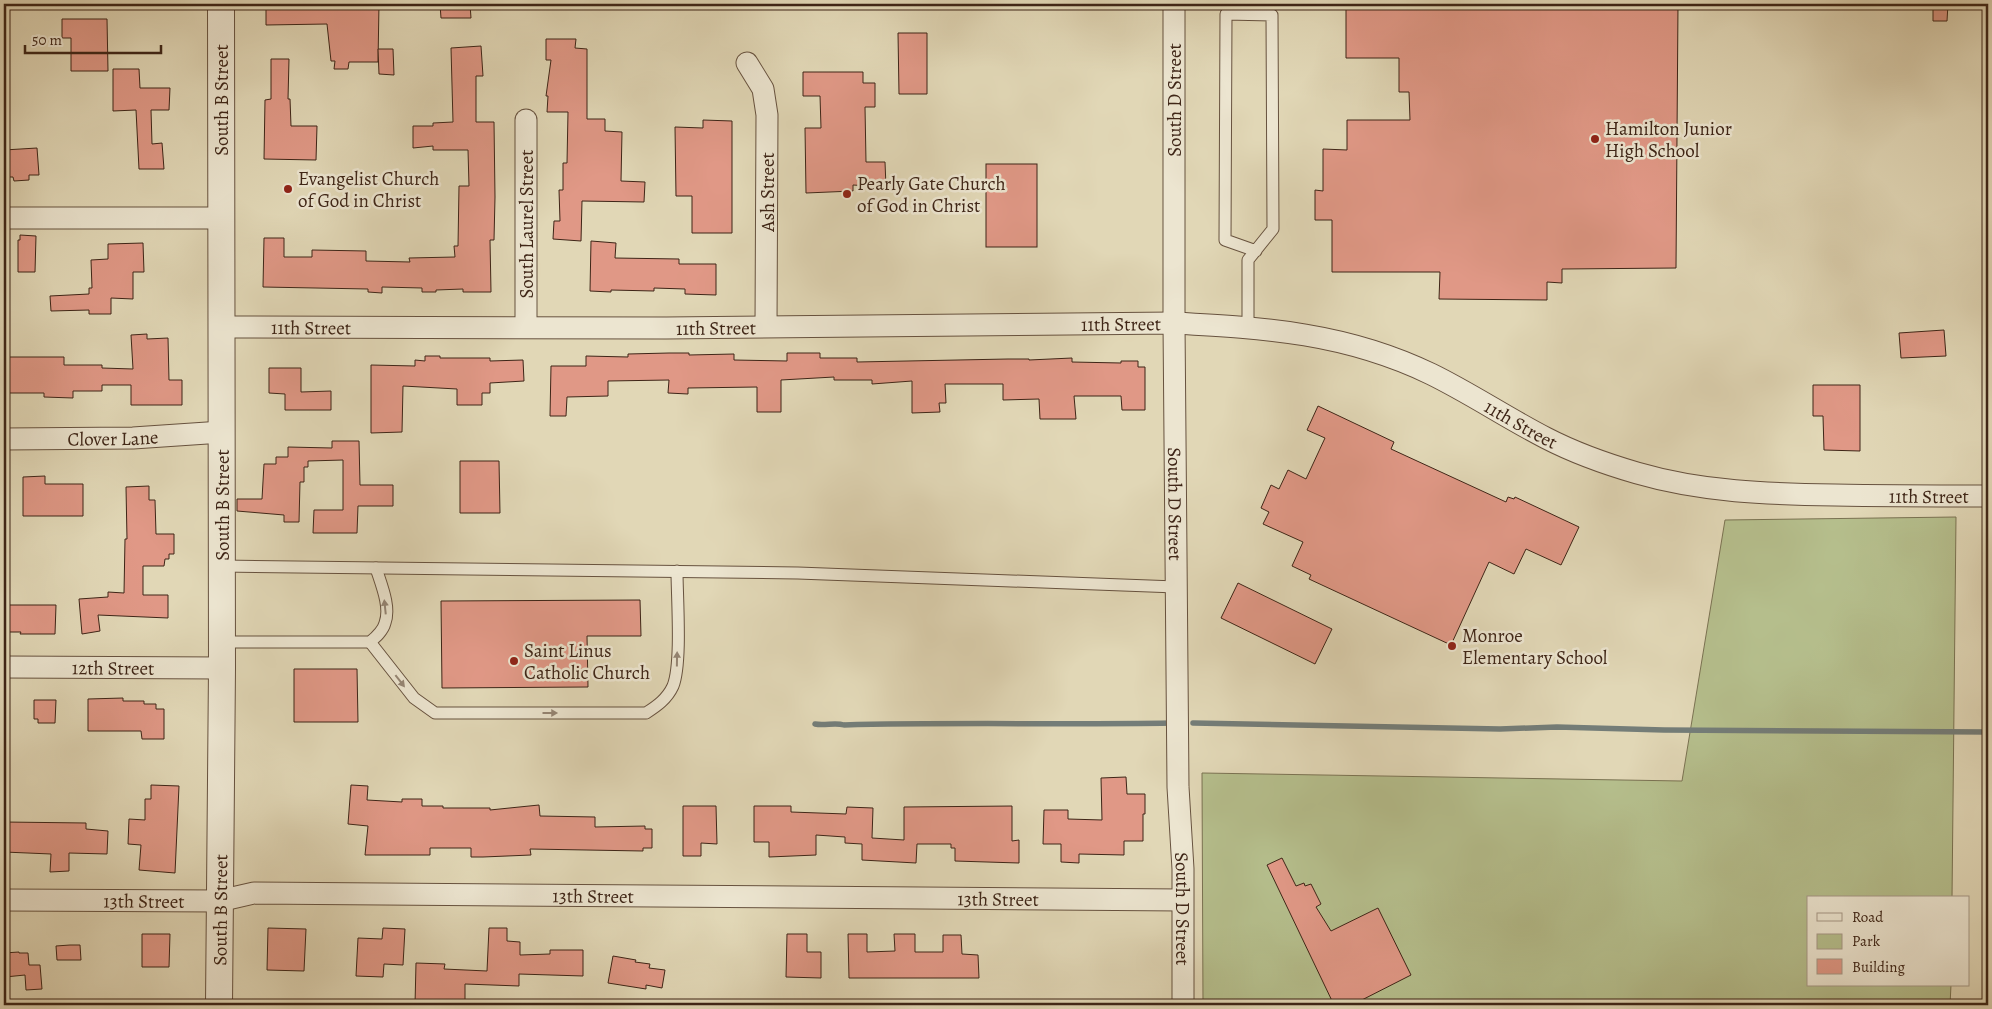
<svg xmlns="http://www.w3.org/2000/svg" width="1992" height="1009" font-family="Alegreya,serif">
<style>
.green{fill:#b5be8c;stroke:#7a7252}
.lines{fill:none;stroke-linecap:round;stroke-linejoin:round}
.stream{stroke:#747d78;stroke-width:5.5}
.building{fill:#e09886;stroke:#3e2517}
.service-casing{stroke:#67523f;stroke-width:13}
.minor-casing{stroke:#67523f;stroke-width:23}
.tertiary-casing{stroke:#67523f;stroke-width:28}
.service{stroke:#ece5d0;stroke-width:11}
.minor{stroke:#ece5d0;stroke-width:21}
.tertiary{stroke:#ece5d0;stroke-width:26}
.oneway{fill:#958574}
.poi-dot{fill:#8f2418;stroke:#ece5d0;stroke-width:2}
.labels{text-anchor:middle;stroke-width:5;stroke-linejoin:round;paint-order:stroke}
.street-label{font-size:19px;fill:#3e2517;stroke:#ece5d0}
.poi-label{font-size:19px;fill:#3e2517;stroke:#ece5d0;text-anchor:start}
</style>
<rect width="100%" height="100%" fill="#e1d7b6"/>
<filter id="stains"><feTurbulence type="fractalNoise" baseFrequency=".004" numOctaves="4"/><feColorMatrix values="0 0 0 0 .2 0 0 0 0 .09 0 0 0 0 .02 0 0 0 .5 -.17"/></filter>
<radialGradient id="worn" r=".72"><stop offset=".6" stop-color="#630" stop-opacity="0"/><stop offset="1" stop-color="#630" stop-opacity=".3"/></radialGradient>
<!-- green -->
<polygon class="green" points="1956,517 1952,898 1808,898 1808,985 1951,985 1950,1005 1203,1005 1202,773 1682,781 1725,520"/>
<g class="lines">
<!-- stream -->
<g class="stream">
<polyline points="1193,723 1500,729 1557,727 1664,730 1988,732"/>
<path d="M 815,724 C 825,726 835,722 844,725 C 953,722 1063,725 1172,723"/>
</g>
</g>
<!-- building -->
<g class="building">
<polygon points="266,4 379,4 378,62 349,62 348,69 334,69 335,61 331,61 327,24 266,25"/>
<polygon points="440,4 470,4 471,18 441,18"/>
<polygon points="1346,4 1678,4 1676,268 1562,269 1562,283 1547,282 1547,300 1439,299 1440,272 1332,272 1332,220 1315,220 1315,190 1323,191 1323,149 1347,150 1347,120 1410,120 1409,92 1399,92 1399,58 1346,58"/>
<polygon points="1933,4 1948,4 1947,21 1933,21"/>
<polygon points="62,19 107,19 108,71 71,71 71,38 62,38"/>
<polygon points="898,33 927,33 927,94 899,94"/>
<polygon points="546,39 576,39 575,48 587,49 587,119 605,119 605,131 622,132 621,181 645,182 644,202 582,201 581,241 553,239 554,221 560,221 559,190 563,190 563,163 567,163 568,112 547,112 548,96 546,96 551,60 546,60"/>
<polygon points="481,46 483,76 476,76 476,122 494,122 495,197 494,240 490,240 491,292 463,292 463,289 436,290 436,292 422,292 422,288 382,287 382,293 368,292 368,289 263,287 264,238 284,238 284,257 312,257 312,250 366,251 366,261 410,262 409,258 455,257 454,246 458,246 459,186 469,186 468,150 433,150 433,146 413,148 413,126 433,126 433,123 453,122 451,48"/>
<polygon points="378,49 393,49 394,75 379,74"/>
<polygon points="271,59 289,59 288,99 290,99 291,126 317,126 316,160 264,159 265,100 271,99"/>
<polygon points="113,69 139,69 140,88 170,88 169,110 151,110 152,144 162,143 164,169 139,169 136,110 113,111"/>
<polygon points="803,72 863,72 863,83 875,83 875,107 865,107 866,162 885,162 886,187 853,185 853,191 806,193 805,128 821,128 820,96 803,96"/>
<polygon points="703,120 732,121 732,233 692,233 692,196 676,196 675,127 703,128"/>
<polygon points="37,148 39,175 29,175 29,180 14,181 13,177 4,177 4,150"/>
<rect x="986" y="164" width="51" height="83"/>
<polygon points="20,235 36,236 35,272 18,272 18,240 20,240"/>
<polygon points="591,241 616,243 615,258 679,259 679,264 716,264 716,295 685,294 685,289 654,288 654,291 611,290 611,292 590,291"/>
<polygon points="143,243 144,272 133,272 133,299 111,298 111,314 89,314 89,310 51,311 50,296 89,294 89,288 92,288 91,260 108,259 108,244"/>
<polygon points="1944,330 1946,356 1901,358 1899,333"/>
<polygon points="147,334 147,339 168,338 169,380 182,380 182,405 131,405 131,385 102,385 102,391 73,391 73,398 44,397 44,393 4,393 4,357 64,357 64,365 102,365 102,368 133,369 131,335"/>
<polygon points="669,353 689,353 689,355 734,354 734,360 787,361 787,353 820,353 820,358 857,358 857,362 1008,359 1029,359 1029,360 1072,358 1072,362 1121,363 1121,361 1138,361 1138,367 1145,367 1145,410 1122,410 1121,396 1074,396 1076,419 1040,419 1039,399 1003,400 1003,384 945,384 946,403 939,403 940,412 912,413 912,381 872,384 872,380 834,380 834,377 781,380 781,412 757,412 757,387 688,388 688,394 668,393 669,380 608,381 608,396 567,397 566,416 550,416 551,366 586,366 586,356 628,357 628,354"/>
<polygon points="425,356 440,356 440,358 490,358 490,361 523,360 524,381 490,383 490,393 482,393 482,405 457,405 457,389 403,386 402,432 371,433 371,365 415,366 415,360 425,361"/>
<polygon points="269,368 301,368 301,392 331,391 331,410 285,410 285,394 269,393"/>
<polygon points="1813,385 1860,385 1860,451 1824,450 1823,416 1813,416"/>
<polygon points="1318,406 1394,442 1391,449 1506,502 1508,497 1514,499 1515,497 1579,527 1561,565 1526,549 1514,574 1489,562 1451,645 1309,579 1311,575 1292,566 1303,542 1263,524 1269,512 1261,508 1271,485 1279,489 1288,470 1306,479 1325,438 1307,430"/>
<polygon points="332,441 359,441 360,485 393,485 393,506 358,506 357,533 313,533 314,510 343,510 343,460 308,461 308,467 304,467 304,482 300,482 299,522 284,522 284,515 237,511 237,499 262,499 264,464 276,464 276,457 288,457 288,447 332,448"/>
<polygon points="460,461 499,461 500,513 460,513"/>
<polygon points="45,476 45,484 83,484 83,516 23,516 23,477"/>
<polygon points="149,486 149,500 155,500 156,534 174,534 174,554 169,554 169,559 165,559 164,566 143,566 143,595 168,595 168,618 98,615 100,631 82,634 79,599 108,597 108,592 124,593 125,539 127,539 126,487"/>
<polygon points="1238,583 1332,629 1315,664 1221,618"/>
<polygon points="640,600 641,636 587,636 588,687 442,688 441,601"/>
<polygon points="4,605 56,605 55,634 20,634 21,632 4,632"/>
<polygon points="294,669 357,669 358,722 294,722"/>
<polygon points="123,698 123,701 144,701 144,704 156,704 156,709 164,709 164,739 142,739 141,731 88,731 88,699"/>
<polygon points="34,700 56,700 55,723 38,723 38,719 34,719"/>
<polygon points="1126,777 1127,794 1145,794 1145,814 1143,814 1143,841 1124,841 1124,855 1079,854 1079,863 1061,862 1061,844 1043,844 1044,810 1068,810 1068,819 1102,820 1101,778"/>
<polygon points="151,785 179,786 175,873 139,870 141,845 128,844 129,819 145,820 145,799 151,799"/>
<polygon points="351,785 368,786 367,800 402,802 402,799 422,799 422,806 443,806 443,808 490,808 490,810 539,805 540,816 595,817 595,827 645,826 645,829 652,829 652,848 643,848 643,851 530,849 531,855 483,857 471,857 471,848 430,848 430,855 365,855 368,826 348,824"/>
<polygon points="683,806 716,806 717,844 701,843 701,856 683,856"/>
<polygon points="754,806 791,806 791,812 846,814 847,807 873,808 872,838 904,840 904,807 1012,806 1012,841 1019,840 1019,863 955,861 955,848 951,848 951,844 917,844 916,863 862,860 862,844 845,843 845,837 816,835 816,855 769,857 769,842 754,842"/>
<polygon points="4,822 86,823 86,829 108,831 107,854 69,853 69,871 50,872 51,854 4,852"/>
<polygon points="1282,858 1296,886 1304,883 1305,886 1311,884 1321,904 1316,907 1331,931 1378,908 1411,975 1352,1005 1334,1005 1267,865"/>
<polygon points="268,928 306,929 304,971 267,970"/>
<polygon points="383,928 405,929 403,965 384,964 383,977 356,976 358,938 382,939"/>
<polygon points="489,928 507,928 507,941 520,942 520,955 550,954 550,950 583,950 583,976 519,974 519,986 465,984 465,1005 415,1005 416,963 445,964 444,969 487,971"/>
<polygon points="142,934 170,934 169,967 142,967"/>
<polygon points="787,934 807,934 807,952 821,952 821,978 786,977"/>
<polygon points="848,934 867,934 867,952 895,951 894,934 915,934 915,952 943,952 943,935 961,935 962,954 978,955 979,978 849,978"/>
<polygon points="70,945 80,945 81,960 57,960 56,946"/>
<polygon points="19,952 19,953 28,953 29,965 40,965 42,989 26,990 25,975 5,977 4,953"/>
<polygon points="613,956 636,960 635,962 650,964 649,968 665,970 662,988 646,985 646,989 608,983"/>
</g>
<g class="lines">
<defs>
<g id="service">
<polyline points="1248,327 1248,260 1273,229 1272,15 1226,14 1225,240 1256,251"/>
<polyline points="222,566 798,573 1176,587"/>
<path d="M 222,642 L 370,642 C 376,637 383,631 385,623 C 391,607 381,584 376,568"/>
<path d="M 370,642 L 414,698 L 435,713 L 646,713 C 657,706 667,699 673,686 C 682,663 677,598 677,571"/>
</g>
<g id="minor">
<path id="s1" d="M 1174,4 L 1174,323 L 1178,787 L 1183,869 L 1183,1005"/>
<polyline points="747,63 763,89 767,115 766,326"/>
<polyline points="526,120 526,327"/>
<polyline points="4,218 221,218"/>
<path id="s2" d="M 221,327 L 666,328 L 1174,323 C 1266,328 1346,333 1431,374 C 1470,393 1507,418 1546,438 C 1575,453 1606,464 1637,473 C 1702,492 1768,494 1835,495 C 1886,496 1937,496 1988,496"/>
<path id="s3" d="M 4,439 L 133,438 L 222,432"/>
<path id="s4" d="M 4,667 L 222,668"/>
<path id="s5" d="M 4,900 L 219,901 L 254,893 L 1182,900"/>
</g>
<g id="tertiary">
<path id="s6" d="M 219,1005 L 222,668 L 221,4"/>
</g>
</defs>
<!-- service casing -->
<use href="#service" class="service-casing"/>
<!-- minor casing -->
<use href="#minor" class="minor-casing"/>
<!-- tertiary casing -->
<use href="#tertiary" class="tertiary-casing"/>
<!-- service -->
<use href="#service" class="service"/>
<!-- minor -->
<use href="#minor" class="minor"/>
<!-- tertiary -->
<use href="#tertiary" class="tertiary"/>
</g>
<!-- one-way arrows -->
<defs><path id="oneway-solid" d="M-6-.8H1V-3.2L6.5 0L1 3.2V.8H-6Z" transform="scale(1.25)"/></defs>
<g class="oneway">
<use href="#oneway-solid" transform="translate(385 607) rotate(-96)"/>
<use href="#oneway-solid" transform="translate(677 659) rotate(-89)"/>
<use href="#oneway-solid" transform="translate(400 681) rotate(52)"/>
<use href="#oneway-solid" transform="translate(550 713)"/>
</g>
<!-- markers -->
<g class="poi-dot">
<circle cx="1595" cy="139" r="5"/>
<circle cx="288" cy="189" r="5"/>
<circle cx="847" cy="194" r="5"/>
<circle cx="1452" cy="646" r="5"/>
<circle cx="514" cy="661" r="5"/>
</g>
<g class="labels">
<!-- street labels -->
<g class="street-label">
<text transform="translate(221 100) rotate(-90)" y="7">South B Street</text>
<text transform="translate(1174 100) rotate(-90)" y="7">South D Street</text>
<text transform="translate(767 192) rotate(-90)" y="7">Ash Street</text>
<text transform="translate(526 224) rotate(-90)" y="7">South Laurel Street</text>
<text dy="7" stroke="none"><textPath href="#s2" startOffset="900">11th Street</textPath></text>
<text dy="7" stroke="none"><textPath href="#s2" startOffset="90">11th Street</textPath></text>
<text dy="7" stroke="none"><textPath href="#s2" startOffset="495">11th Street</textPath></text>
<text dy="7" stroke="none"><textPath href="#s2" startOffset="1320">11th Street</textPath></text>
<text dy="7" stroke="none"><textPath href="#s3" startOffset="109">Clover Lane</textPath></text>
<text dy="7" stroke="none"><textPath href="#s2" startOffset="1740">11th Street</textPath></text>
<text transform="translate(222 505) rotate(-90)" y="7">South B Street</text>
<text dy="7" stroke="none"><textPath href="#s1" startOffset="500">South D Street</textPath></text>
<text dy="7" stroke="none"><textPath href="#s4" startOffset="109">12th Street</textPath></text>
<text dy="7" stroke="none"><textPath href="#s5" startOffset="590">13th Street</textPath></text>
<text dy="7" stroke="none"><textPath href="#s5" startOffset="995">13th Street</textPath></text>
<text dy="7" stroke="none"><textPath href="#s5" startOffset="140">13th Street</textPath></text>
<text dy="7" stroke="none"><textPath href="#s6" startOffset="95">South B Street</textPath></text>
<text dy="7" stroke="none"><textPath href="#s1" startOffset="905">South D Street</textPath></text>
</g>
<!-- poi labels -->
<g class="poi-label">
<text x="1605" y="135">Hamilton Junior<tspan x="1605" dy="22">High School</tspan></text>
<text x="298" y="185">Evangelist Church<tspan x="298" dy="22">of God in Christ</tspan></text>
<text x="857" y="190">Pearly Gate Church<tspan x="857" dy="22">of God in Christ</tspan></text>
<text x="1462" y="642">Monroe<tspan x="1462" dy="22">Elementary School</tspan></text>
<text x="524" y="657">Saint Linus<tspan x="524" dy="22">Catholic Church</tspan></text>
</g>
</g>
<!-- margin -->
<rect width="1992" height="1009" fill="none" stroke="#e1d7b6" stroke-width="20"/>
<rect x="5" y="5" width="1982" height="999" fill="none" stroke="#3e2517" stroke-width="2.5"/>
<rect x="10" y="10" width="1972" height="989" fill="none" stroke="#3e2517"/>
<!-- legend -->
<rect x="1807" y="896" width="162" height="90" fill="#ece5d0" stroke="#a69886"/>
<rect x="1817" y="913" width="25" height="8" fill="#ece5d0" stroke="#a69886"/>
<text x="1852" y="922" font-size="15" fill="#3e2517">Road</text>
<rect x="1817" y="934" width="25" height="15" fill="#b5be8c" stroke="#a69886"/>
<text x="1852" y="946" font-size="15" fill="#3e2517">Park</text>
<rect x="1817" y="959" width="25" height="15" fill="#e09886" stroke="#a69886"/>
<text x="1852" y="972" font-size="15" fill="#3e2517">Building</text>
<!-- scale -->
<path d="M25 45v8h136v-8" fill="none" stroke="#3e2517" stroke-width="2.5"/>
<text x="32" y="45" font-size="15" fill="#3e2517" stroke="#ece5d0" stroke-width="4" paint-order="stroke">50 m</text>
<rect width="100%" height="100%" filter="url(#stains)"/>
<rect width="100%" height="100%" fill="url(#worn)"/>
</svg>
